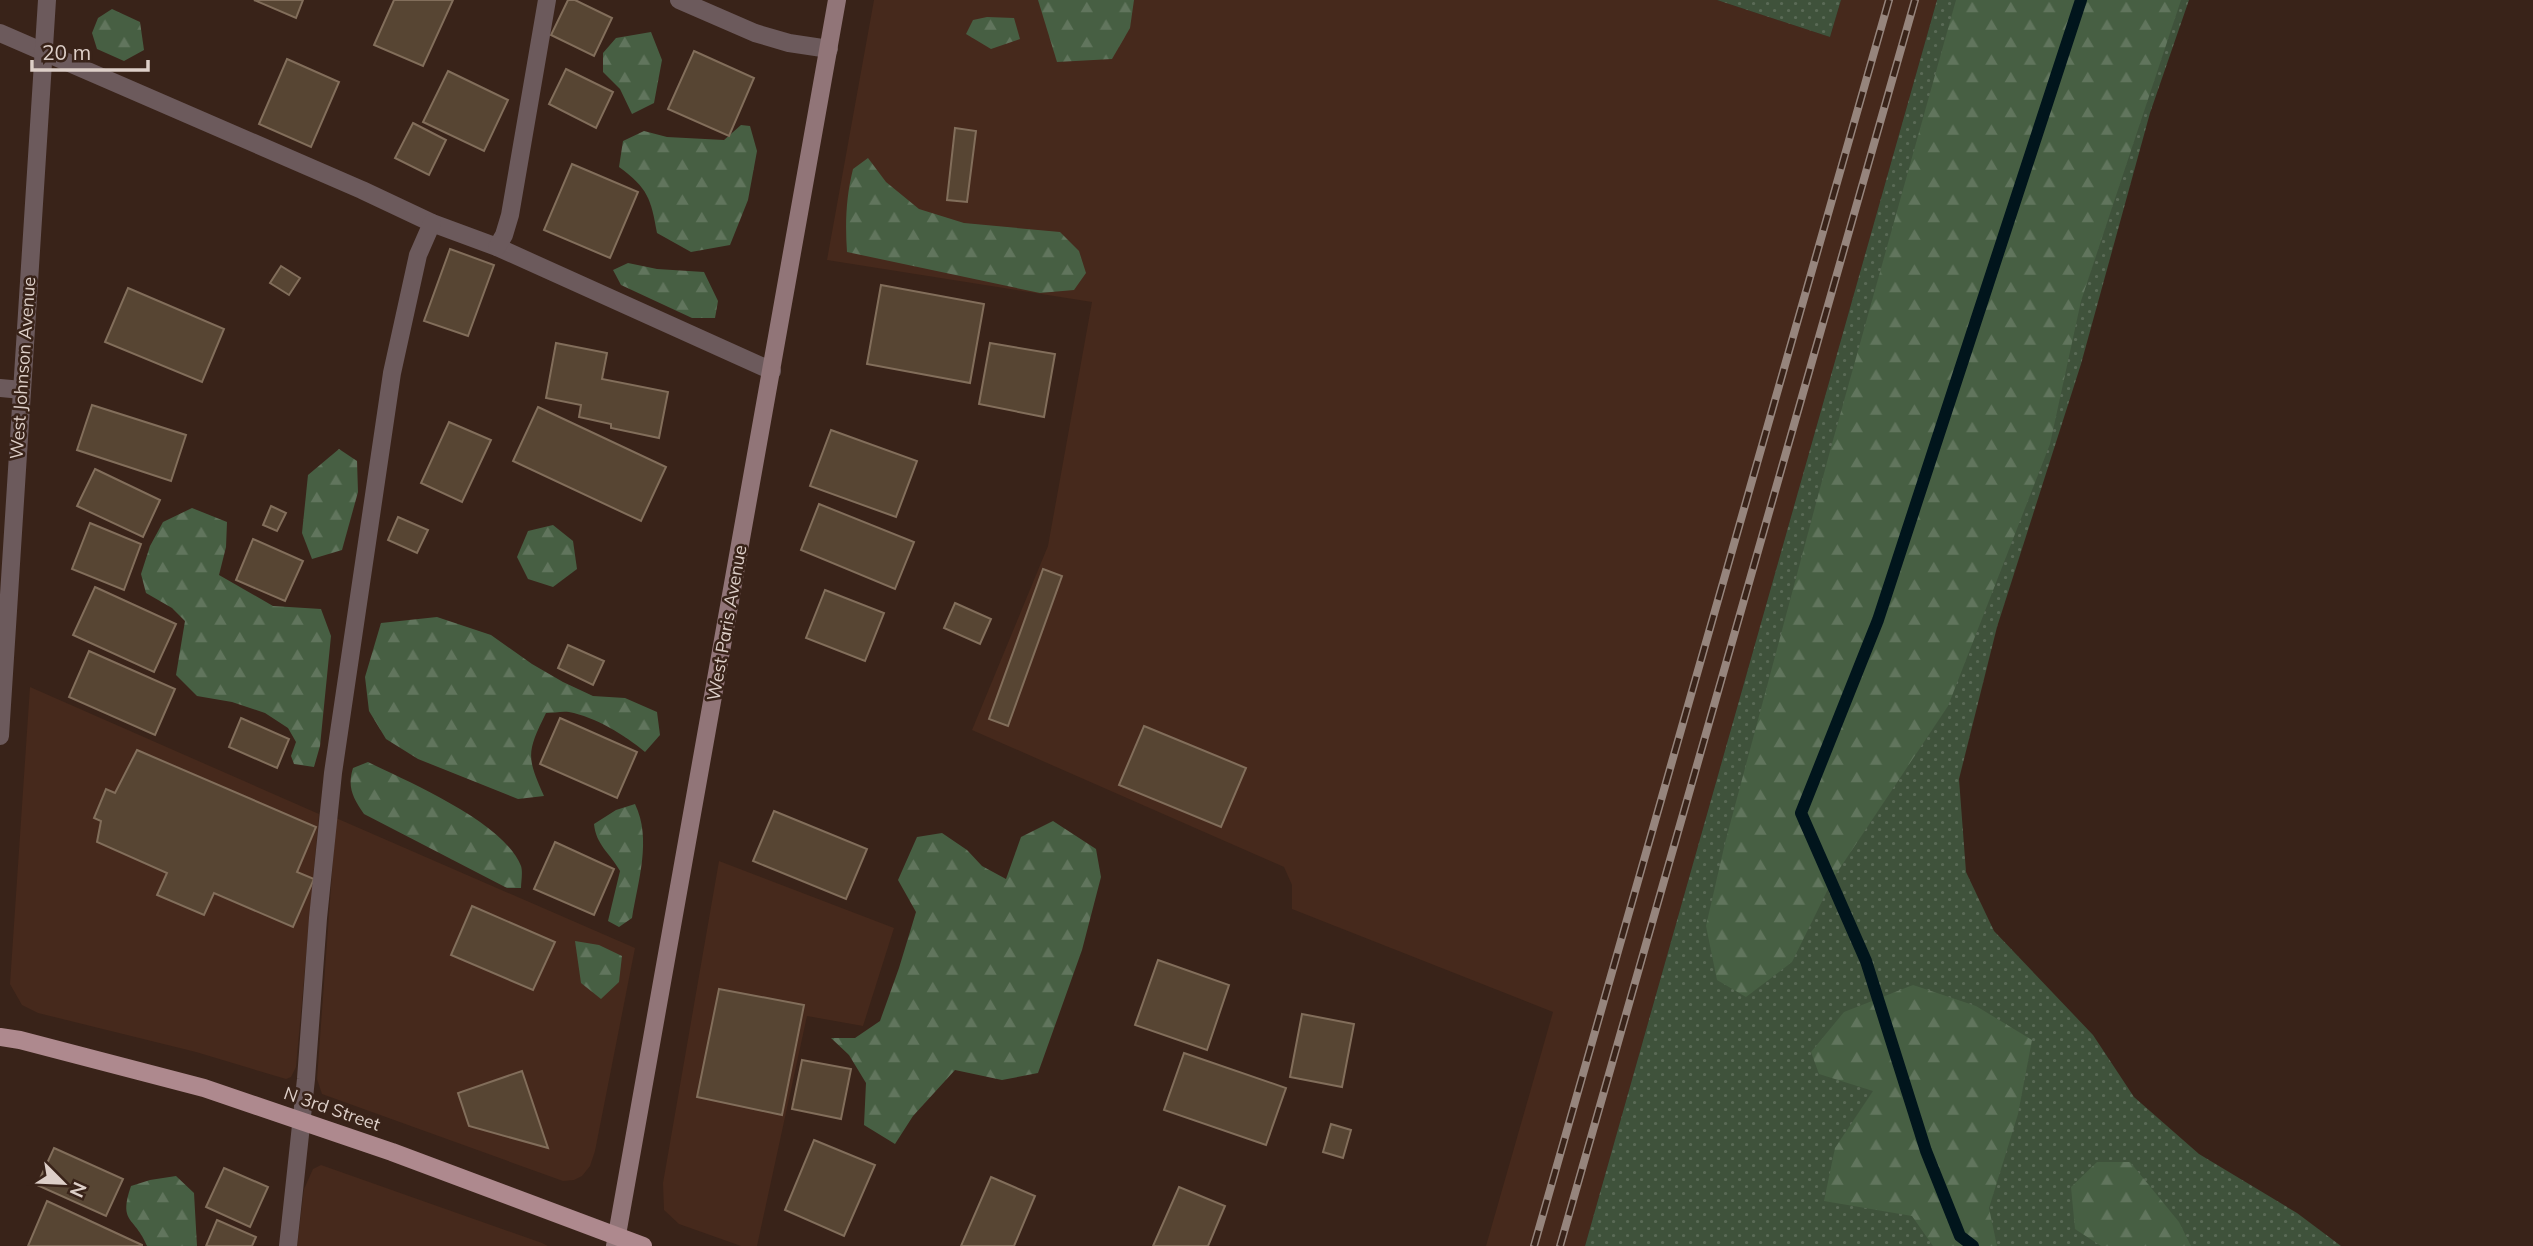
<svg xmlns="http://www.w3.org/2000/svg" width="2533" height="1246" font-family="Mulish,sans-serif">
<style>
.built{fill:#46291c}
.grass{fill:url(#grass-dots)}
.forest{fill:url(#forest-firs)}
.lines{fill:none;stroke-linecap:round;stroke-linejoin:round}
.stream{stroke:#01151c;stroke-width:12}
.building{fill:#574533;stroke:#826e5b;stroke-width:2}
.lane{stroke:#6c5a5c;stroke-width:18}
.street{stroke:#6c5a5c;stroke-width:18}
.secondary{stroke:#917578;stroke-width:18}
.primary{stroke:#ae898e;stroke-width:18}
.rail-casing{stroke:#96857d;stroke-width:8}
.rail{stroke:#392319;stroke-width:5;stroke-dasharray:16;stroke-linecap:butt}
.labels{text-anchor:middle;stroke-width:5;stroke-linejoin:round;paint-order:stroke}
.street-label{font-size:18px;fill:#ddcfc8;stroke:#392319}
</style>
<defs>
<pattern id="grass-dots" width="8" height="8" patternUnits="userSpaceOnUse" patternTransform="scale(1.75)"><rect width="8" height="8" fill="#3f523b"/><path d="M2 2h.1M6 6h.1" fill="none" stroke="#5a6a56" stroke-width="1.8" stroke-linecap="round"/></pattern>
<pattern id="forest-firs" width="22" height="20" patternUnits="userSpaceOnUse" patternTransform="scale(1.75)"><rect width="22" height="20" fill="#475f43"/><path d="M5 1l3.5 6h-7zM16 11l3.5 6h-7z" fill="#61755d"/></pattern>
</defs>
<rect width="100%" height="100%" fill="#392319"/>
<!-- built -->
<g class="built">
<polygon points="874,0 1717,0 1830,37 1841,0 1937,0 1585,1246 1486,1246 1553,1012 1292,909 1292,885 1284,867 972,730 1048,546 1092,302 827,260"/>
<polygon points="30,687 319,814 296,1067 291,1077 286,1079 196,1052 38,1013 22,1005 10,984"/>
<polygon points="336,818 635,948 595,1151 590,1166 582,1176 574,1180 563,1181 322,1094 317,1079"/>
<polygon points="719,861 894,928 863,1026 807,1016 757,1246 741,1246 679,1224 664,1210 663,1183"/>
<polygon points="321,1165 542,1243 548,1246 297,1246 304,1189 313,1169"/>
</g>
<!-- grass -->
<g class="grass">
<polygon points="1717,0 1841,0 1830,37"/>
<polygon points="1937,0 2189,0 2150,113 2081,364 1997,627 1959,779 1966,872 1994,931 2093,1035 2134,1097 2199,1154 2297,1213 2341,1246 1585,1246"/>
</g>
<!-- forest -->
<g class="forest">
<polygon points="1038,0 1134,0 1130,28 1112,59 1057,62"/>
<polygon points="1956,0 2181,0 2081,301 2050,444 1948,706 1834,877 1792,962 1746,997 1717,980 1706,926 1725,843 1830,451"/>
<polygon points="112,9 140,22 144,50 124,61 97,49 92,33 98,18"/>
<polygon points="987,17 1014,18 1020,39 991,49 966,34 973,20"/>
<polygon points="651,32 662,60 654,103 632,114 620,89 603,72 603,53 616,38"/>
<path d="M 741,125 L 750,126 L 757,151 L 748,200 L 730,245 L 691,252 L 657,233 C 651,199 648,188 619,167 L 623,141 L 644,131 L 667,137 L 724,140 Z"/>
<path d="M 868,158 L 886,182 L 919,209 L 964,223 L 1060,232 L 1079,251 L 1086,273 L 1074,290 L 1040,293 L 847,252 C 845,223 846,197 853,169 Z"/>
<polygon points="628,263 657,269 704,272 718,301 715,318 692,318 621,285 613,270"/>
<polygon points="339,449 357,461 358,492 342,550 312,559 302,533 308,475"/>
<polygon points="192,508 227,522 226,547 219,575 273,606 321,609 331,636 320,746 314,767 294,764 291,756 296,742 288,728 265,713 232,702 197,696 176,675 185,621 172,608 146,593 141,574 150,546 163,522"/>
<polygon points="553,525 573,541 577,569 553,587 528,579 517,557 528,531"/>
<path d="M 437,617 L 491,635 L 532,664 L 563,682 L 593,696 L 625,698 L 657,712 L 660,735 L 645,752 C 625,735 595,717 569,712 C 562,711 553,713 546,713 C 527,752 526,756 544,796 L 518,799 L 418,759 L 386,739 L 369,711 L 365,677 L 381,623 Z"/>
<path d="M 368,762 C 409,782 505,823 521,866 C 523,872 521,882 521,888 L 507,888 L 364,814 C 353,798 347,787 353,768 Z"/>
<path d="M 635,804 C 652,839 638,881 632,918 L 619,927 L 608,921 L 620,871 C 610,853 596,845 594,824 L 616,810 Z"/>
<polygon points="1053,821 1096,849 1101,877 1082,950 1038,1073 1002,1080 955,1070 913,1116 895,1144 864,1125 866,1083 849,1055 831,1038 855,1038 880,1021 899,968 916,912 898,880 917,837 942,833 967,850 982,866 1006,879 1021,837"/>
<polygon points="575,941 599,945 622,956 619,982 601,999 581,983"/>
<polygon points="1913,985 1976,1006 2032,1040 2018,1114 1989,1208 1997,1246 1933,1246 1912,1216 1824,1201 1835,1148 1873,1091 1819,1074 1811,1052 1844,1012"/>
<polygon points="2097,1162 2130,1162 2179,1222 2191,1246 2101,1246 2075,1229 2071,1187"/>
<path d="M 176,1176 L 194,1193 L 197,1246 L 147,1246 C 135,1216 118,1224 131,1186 L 150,1180 Z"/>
</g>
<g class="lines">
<!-- stream -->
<polyline class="stream" points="1973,1246 1960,1236 1926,1151 1866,961 1801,813 1878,620 2081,0"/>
</g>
<!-- building -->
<g class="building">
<polygon points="254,0 303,0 296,18"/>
<polygon points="394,0 453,0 423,66 374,45"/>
<polygon points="568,0 575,0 612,18 594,56 551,35"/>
<polygon points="694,51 754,78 729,136 668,109"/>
<polygon points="287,59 339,82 311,147 259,124"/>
<polygon points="566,69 613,92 596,128 549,104"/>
<polygon points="448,71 508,100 484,151 423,122"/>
<polygon points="413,123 446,140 429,175 395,158"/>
<polygon points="955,128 976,131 967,202 947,200"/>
<polygon points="572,164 638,192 610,258 544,230"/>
<polygon points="450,249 494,265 468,336 424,321"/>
<polygon points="281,266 300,278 289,295 270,283"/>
<polygon points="881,285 984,304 970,383 867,364"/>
<polygon points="128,288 224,329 202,382 105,342"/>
<polygon points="556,343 607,353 602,379 668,392 659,438 611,428 611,424 579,417 581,405 546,398"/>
<polygon points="990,343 1055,354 1044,417 979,404"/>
<polygon points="92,405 186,435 171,481 77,450"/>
<polygon points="538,407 666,467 641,521 513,461"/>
<polygon points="449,422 491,440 462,502 421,483"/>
<polygon points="831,430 917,461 896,517 810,486"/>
<polygon points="95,469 160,500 143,537 77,506"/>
<polygon points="819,504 914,542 895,589 801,550"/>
<polygon points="271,506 286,513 277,531 263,525"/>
<polygon points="398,517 428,530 417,553 388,540"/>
<polygon points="90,523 141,544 124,590 72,569"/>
<polygon points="253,539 303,561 285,601 236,580"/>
<polygon points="1043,569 1062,576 1008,726 989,719"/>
<polygon points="95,587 176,624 154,672 73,635"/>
<polygon points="825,590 884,613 865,661 806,638"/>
<polygon points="955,603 991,619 980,644 944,628"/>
<polygon points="568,645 604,661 593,685 558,668"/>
<polygon points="89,651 175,689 155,735 69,697"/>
<polygon points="241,718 289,739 277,768 229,747"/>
<polygon points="560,718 637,752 617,798 540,764"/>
<polygon points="1144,726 1246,768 1221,827 1119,785"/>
<polygon points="137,750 316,827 297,872 314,879 293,927 214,893 204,915 157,895 167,873 97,842 101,821 94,818 106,789 115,793"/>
<polygon points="774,811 867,849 846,899 753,861"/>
<polygon points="555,842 614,869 594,915 534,889"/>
<polygon points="472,906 555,942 533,990 451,955"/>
<polygon points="1158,960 1229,985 1207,1050 1135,1025"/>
<polygon points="719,989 804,1005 782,1115 697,1097"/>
<polygon points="1302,1014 1354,1024 1342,1087 1290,1077"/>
<polygon points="1184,1053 1286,1088 1266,1145 1164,1110"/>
<polygon points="802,1060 851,1069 841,1119 792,1109"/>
<polygon points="522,1071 548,1148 469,1126 458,1093"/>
<polygon points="1331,1124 1351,1130 1343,1158 1323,1152"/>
<polygon points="814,1140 875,1165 844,1236 785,1210"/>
<polygon points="54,1148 123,1179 106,1216 37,1185"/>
<polygon points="224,1168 268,1187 250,1227 206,1207"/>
<polygon points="991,1177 1035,1196 1014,1246 961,1246"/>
<polygon points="1179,1187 1225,1206 1208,1246 1153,1246"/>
<polygon points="47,1201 142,1245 142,1246 28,1246"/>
<polygon points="217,1220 256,1237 252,1246 206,1246"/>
</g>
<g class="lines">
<!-- lane -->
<g class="lane">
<polyline points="0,33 362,190 432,223 497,247 772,371"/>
<polyline points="497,247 504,235 510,215 547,0"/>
<polyline points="288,1246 306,1079 318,918 333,773 392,373 418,255 432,223"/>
</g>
<!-- street -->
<g class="street">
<polyline points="679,0 755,33 789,43 829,49"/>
<polyline points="0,388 22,390"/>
<polyline points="0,736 47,0"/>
</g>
<!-- secondary -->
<polyline class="secondary" points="615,1246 837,0"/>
<!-- primary -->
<polyline class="primary" points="0,1037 20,1040 204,1088 392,1152 643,1246"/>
<defs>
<g id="rail">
<polyline points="1534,1246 1889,0"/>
<polyline points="1560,1246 1915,0"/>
</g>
</defs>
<!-- rail casing -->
<use href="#rail" class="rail-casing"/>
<!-- rail -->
<use href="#rail" class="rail"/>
</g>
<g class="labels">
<!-- street labels -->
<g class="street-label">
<text transform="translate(23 368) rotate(-86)" y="6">West Johnson Avenue</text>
<text transform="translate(727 623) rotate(-80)" y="6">West Paris Avenue</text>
<text transform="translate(332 1109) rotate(19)" y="6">N 3rd Street</text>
</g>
</g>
<!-- north arrow -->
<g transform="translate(63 1183) rotate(114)" stroke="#392319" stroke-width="5" paint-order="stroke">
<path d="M0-5L12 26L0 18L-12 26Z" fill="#ddcfc8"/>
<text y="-10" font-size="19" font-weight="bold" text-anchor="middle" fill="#ddcfc8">N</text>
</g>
<!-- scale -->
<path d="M32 60v10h116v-10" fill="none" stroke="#ddcfc8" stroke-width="3.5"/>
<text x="42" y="60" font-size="21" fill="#ddcfc8" stroke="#392319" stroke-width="5" paint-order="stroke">20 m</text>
</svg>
